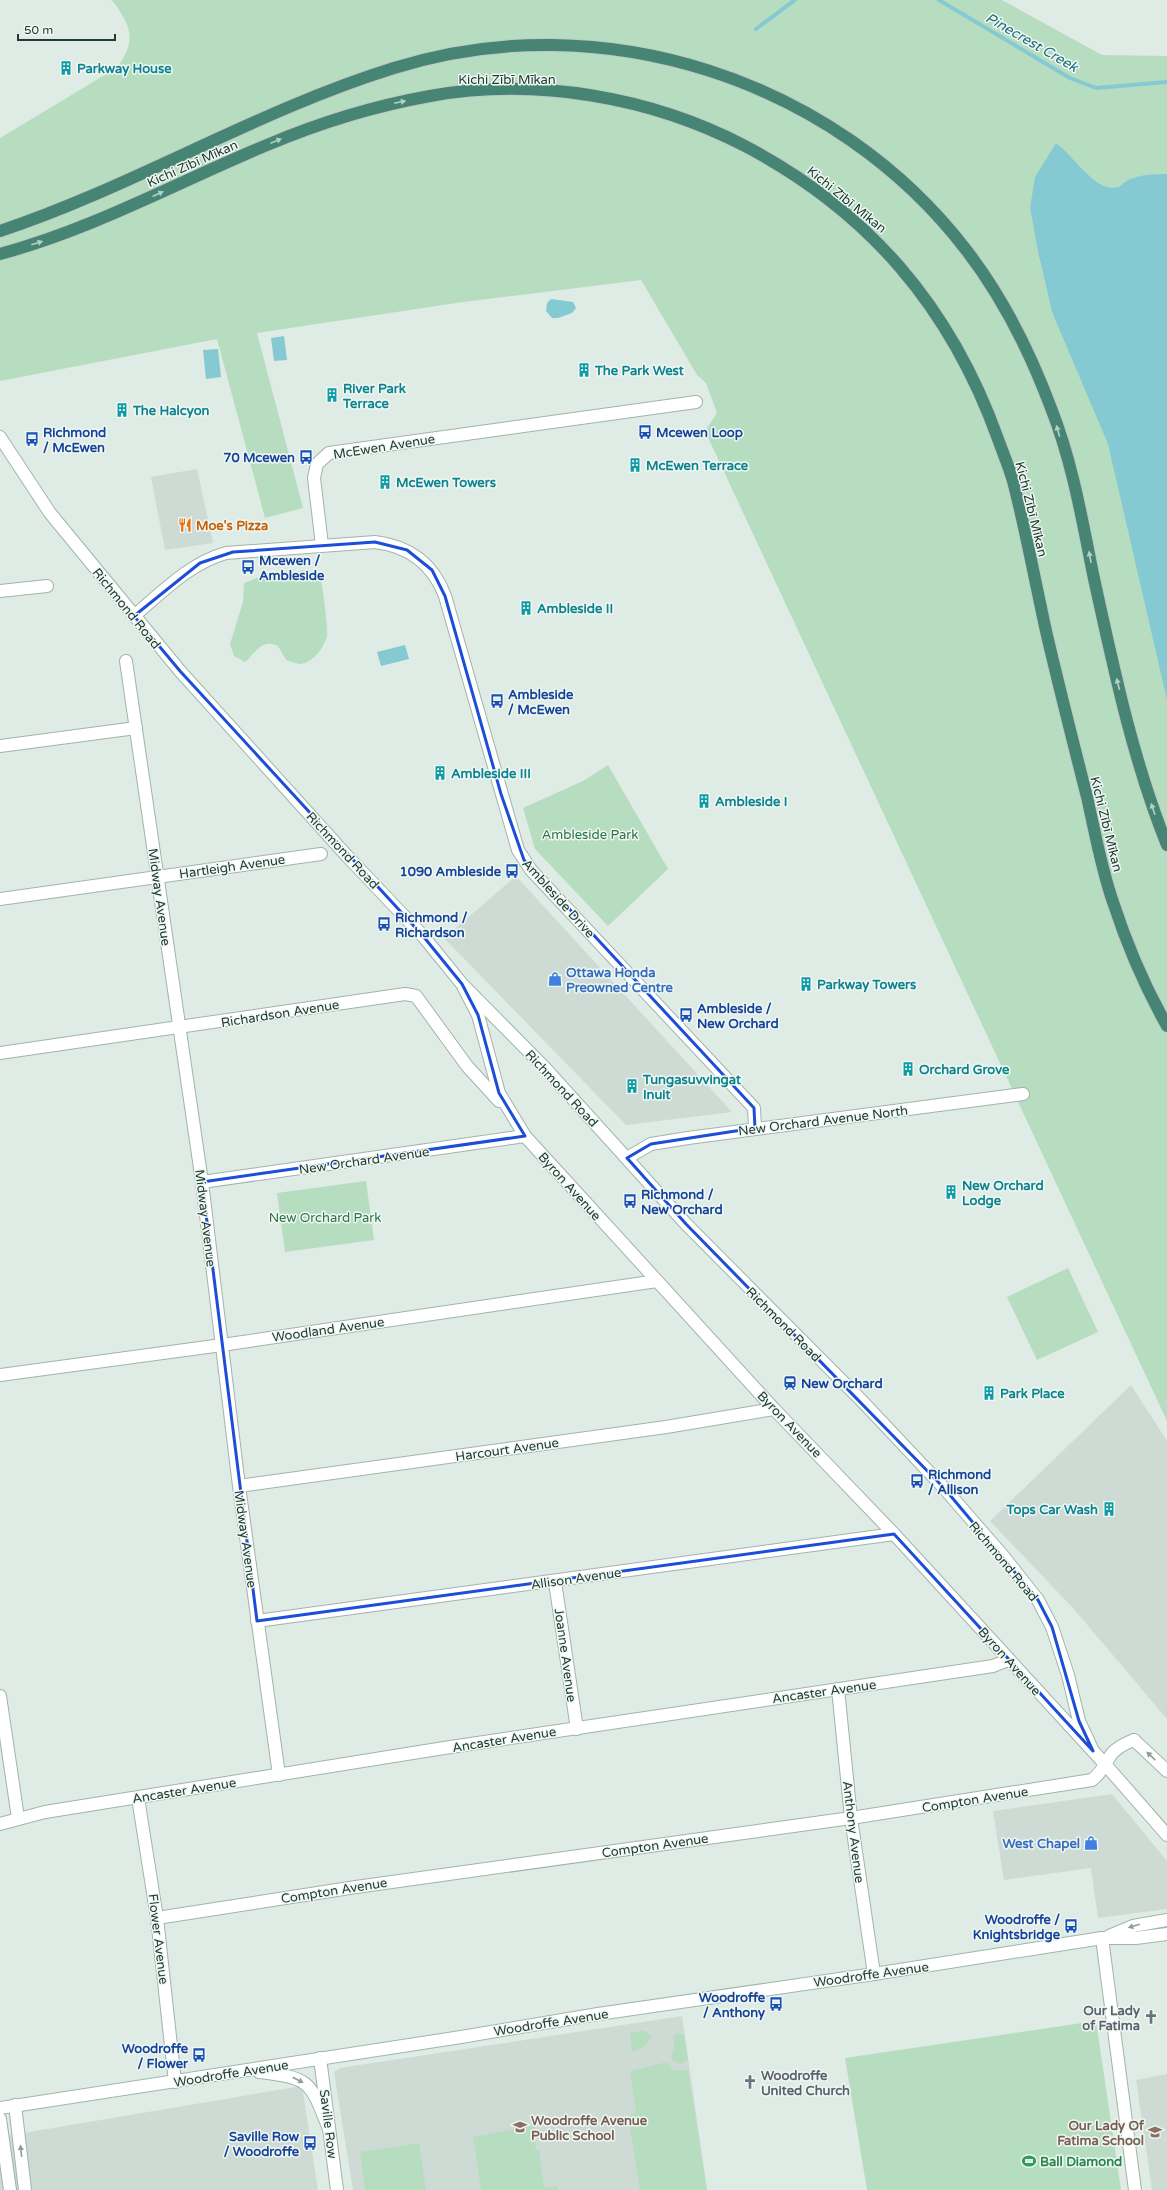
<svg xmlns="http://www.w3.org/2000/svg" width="1167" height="2190" font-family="'Varela Round',sans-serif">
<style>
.built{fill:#cddbd4}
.green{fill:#b7ddc0}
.water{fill:#85c9d2}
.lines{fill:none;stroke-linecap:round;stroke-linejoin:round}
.stream{stroke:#85c9d2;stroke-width:4}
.minor-casing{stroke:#a2b3ac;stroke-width:14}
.tertiary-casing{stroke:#a2b3ac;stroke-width:14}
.secondary-casing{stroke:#9eb7ad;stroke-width:14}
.trunk-casing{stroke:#c1c8c6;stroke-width:14}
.minor{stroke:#fff;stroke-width:12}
.tertiary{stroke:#fff;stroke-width:12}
.secondary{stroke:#fff;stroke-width:12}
.trunk{stroke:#468574;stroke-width:12}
.oneway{fill:#b4d0c7}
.oneway2{fill:#909d99}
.marked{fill:none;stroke:#1d4ed8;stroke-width:3;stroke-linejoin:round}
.labels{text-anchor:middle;stroke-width:3;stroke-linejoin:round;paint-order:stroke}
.culture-label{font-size:13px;font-weight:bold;fill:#0d838f;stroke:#f0f8f3;text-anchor:start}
.street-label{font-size:13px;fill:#203b33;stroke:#f0f8f3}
.transit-label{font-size:13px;font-weight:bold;fill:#164399;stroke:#f0f8f3;text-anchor:start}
.food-label{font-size:13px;font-weight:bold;fill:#c56008;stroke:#f0f8f3;text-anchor:start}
.park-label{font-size:13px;fill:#297343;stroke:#f0f8f3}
.shop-label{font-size:13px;font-weight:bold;fill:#366cbe;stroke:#f0f8f3;text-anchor:start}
.worship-label{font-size:13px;font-weight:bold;fill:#5b616d;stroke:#f0f8f3;text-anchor:end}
.education-label{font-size:13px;font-weight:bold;fill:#785e54;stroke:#f0f8f3;text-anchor:start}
.leisure-label{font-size:13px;font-weight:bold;fill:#27864d;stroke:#f0f8f3;text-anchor:start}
.water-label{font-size:14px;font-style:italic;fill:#196c79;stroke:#f0f8f3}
</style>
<rect width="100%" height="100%" fill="#dfebe5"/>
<!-- built -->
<g class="built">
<polygon points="197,469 213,543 165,550 151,477"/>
<polygon points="516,876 732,1112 626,1125 444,938"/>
<polygon points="1131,1385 1167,1441 1167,1719 1073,1608 990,1521"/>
<polygon points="1112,1794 1167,1861 1167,1909 1098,1918 1091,1868 1004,1880 993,1811"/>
<polygon points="682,2016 707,2190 353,2190 334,2072 340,2068"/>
<polygon points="1167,2074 1167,2190 1152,2190 1136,2080"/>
<polygon points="302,2086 318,2190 0,2190 0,2137"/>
</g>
<!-- green -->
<g class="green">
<path d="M 111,0 L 1002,0 L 1102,55 L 1167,56 L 1167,174 C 1153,174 1137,175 1125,182 C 1123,183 1121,186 1118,187 C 1096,194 1073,154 1056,143 L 1030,208 L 1038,252 L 1052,312 L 1103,418 L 1167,697 L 1167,1421 L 705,431 L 717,413 L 706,383 L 697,375 L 641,280 L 463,302 L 257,333 L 303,508 L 265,518 L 217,339 L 0,381 L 0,138 L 118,67 C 130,47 135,36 122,15 C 119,10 116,4 111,0 Z"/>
<path d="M 303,570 L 311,572 L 321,580 C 323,588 328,629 327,636 C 324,647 314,662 301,664 C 296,664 290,661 286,660 L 278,646 C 262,638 256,652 245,662 L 234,656 L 230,644 L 243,602 L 244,583 L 262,576 L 274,578 Z"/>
<polygon points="608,765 668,869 608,926 535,849 523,808 583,781"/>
<polygon points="366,1181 374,1240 285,1252 277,1193"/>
<polygon points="1068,1268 1098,1332 1037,1360 1007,1297"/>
<polygon points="1096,2021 1121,2190 867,2190 845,2058"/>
<path d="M 644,2030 L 651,2036 C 647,2046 642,2049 632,2052 L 630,2033 Z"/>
<polygon points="677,2033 684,2035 688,2059 682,2064 676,2063 671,2058 674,2047 674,2036"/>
<polygon points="667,2062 673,2070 688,2070 707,2190 640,2190 628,2116 636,2112 630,2071"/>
<polygon points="535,2125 537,2136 534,2137 536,2150 539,2150 544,2188 557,2186 558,2190 481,2190 473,2137"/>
<polygon points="419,2143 426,2190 365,2190 360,2152"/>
</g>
<!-- water -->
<g class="water">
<path d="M 1056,143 C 1073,154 1096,194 1118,187 C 1121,186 1123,183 1125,182 C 1138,174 1153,174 1167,174 L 1167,700 L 1108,444 L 1052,312 L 1038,252 L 1030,208 L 1035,177 Z"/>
<polygon points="551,299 573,302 576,308 572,313 558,318 552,318 546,311 547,303"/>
<polygon points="284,336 287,360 274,361 271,338"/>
<polygon points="218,349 221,377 206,379 203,350"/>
<polygon points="405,645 409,659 381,666 377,652"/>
</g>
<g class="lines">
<!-- stream -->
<g class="stream">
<polyline points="939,0 1070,78 1096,88 1167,82"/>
<polyline points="756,29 795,0"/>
</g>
<defs>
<g id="minor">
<polyline points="322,545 314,478 317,464 329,453 696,402"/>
<polyline points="0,591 47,586"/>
<path d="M 134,616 C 162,592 190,563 226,553 L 375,542 C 409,546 433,564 445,596 L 518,850 L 531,870 L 754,1108 L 755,1128"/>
<polyline points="126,661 202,1182 239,1486 279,1775"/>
<polyline points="0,746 136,728"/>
<polyline points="0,899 321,854"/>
<polyline points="464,988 478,1015 499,1093 525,1136 774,1409 894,1534 1104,1763 1167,1835"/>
<polyline points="0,1053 405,994 416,996 467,1066 499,1101"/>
<polyline points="627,1158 651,1144 688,1138 1023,1094"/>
<polyline points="202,1182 525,1136"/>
<polyline points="0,1375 222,1345 657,1281"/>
<polyline points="239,1486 666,1427 774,1409"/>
<polyline points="555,1582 577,1729"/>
<polyline points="257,1621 894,1534"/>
<polyline points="838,1689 851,1818 874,1974"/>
<polyline points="0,1696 18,1818"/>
<polyline points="138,1798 157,1918 175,2082"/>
<polyline points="0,1824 45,1812 444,1748 993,1666 1008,1660"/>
<path d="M 157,1918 L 356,1887 L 851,1818 L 1092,1780 C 1112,1764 1102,1752 1134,1740"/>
<polyline points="1102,1938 1135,2190"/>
<polyline points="15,2105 25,2190"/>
<polyline points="0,2119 10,2190"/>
</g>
<polyline id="tertiary" points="320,2058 337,2190"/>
<g id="secondary">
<polyline points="0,437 50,513 180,671 347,856 423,936 462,984 545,1068 686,1224 862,1401 944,1488 1004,1557 1038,1600 1052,1627 1068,1675 1079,1721 1093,1751"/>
<polyline points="1134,1740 1167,1771"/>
<polyline points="1109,1936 1133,1926 1167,1920"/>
<path d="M 259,2072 C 312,2078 310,2082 329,2129"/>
<polyline points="0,2108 461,2037 598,2014 874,1974 1102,1938 1136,1938 1167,1934"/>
</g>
<g id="trunk">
<path d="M 0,231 C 135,186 258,110 394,68 C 601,3 836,79 967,251 C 1004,299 1030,352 1051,408 C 1072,461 1082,519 1093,574 C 1113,665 1132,758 1167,845"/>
<path d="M 0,254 C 93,229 178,182 267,145 C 319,123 374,106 430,96 C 536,77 651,97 745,146 C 869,211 951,308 998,439 C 1003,453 1009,467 1013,481 C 1026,531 1035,581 1046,631 C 1059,687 1073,742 1087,797 C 1095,832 1101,868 1113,902 C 1127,945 1145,987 1167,1026"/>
</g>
</defs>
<!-- minor casing -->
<use href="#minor" class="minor-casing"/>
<!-- tertiary casing -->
<use href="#tertiary" class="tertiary-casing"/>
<!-- secondary casing -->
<use href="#secondary" class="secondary-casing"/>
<!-- trunk casing -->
<use href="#trunk" class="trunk-casing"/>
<!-- minor -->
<use href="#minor" class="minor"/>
<!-- tertiary -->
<use href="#tertiary" class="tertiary"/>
<!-- secondary -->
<use href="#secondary" class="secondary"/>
<!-- trunk -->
<use href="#trunk" class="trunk"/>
</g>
<!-- one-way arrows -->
<defs><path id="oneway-solid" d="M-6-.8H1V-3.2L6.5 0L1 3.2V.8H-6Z"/></defs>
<g class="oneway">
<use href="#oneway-solid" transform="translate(400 102) rotate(-12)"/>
<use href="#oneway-solid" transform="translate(276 141) rotate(-22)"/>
<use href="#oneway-solid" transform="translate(158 194) rotate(-24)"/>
<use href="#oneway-solid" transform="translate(37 243) rotate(-18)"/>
<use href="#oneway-solid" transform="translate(1058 431) rotate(-106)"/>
<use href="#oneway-solid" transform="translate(1090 557) rotate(-101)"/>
<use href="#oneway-solid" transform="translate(1118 684) rotate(-104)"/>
<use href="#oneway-solid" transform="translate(1153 809) rotate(-109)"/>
</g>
<g class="oneway2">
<use href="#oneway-solid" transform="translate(1151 1756) rotate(-137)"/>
<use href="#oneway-solid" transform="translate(1134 1926) rotate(164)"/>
<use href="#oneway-solid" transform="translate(298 2080) rotate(27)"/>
<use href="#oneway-solid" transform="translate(21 2151) rotate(-96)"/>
</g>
<!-- marked area -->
<path class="marked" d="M 375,542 L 407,550 L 432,570 L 445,596 L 501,794 L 524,860 L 754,1108 L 755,1128 L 651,1144 L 627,1158 L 686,1224 L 944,1488 L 1038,1600 L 1052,1627 L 1079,1721 L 1093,1751 L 894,1534 L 257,1621 L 202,1182 L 525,1136 L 499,1093 L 478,1015 L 462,984 L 423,936 L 180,671 L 134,616 L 200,563 L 233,552 Z"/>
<!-- icons -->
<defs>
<symbol id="building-bare" viewBox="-9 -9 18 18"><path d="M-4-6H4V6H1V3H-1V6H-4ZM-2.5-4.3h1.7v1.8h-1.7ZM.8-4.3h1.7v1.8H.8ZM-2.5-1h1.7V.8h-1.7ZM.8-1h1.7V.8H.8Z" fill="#0f9aa8" stroke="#f0f8f3" stroke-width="2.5" paint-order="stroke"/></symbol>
<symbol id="bus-bare" viewBox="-9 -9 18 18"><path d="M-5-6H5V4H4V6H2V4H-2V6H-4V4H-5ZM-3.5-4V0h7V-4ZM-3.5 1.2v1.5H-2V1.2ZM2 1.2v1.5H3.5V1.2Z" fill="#1a4fb4" stroke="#f0f8f3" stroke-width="2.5" paint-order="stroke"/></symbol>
<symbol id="restaurant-bare" viewBox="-9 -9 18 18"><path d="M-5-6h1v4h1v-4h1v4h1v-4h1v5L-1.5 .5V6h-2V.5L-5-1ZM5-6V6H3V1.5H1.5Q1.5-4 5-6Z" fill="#e8710a" stroke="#f0f8f3" stroke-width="2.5" paint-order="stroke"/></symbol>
<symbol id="shop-bare" viewBox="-9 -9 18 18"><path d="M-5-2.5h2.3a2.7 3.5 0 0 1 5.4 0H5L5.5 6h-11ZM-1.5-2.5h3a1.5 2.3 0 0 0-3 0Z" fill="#3f7fe0" stroke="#f0f8f3" stroke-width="2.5" paint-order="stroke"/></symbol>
<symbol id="station-bare" viewBox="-9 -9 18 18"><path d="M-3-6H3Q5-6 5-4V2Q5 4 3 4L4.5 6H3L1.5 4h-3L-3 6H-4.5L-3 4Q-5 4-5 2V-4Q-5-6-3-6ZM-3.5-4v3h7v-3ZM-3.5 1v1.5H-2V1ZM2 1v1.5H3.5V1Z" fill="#1a4fb4" stroke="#f0f8f3" stroke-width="2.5" paint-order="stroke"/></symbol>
<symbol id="church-bare" viewBox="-9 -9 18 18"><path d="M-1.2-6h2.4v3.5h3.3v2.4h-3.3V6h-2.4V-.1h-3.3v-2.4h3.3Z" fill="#6b7280" stroke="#f0f8f3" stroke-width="2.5" paint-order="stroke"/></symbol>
<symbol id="school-bare" viewBox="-9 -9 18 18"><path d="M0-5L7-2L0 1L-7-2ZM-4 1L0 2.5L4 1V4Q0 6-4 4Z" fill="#8d6e63" stroke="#f0f8f3" stroke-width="2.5" paint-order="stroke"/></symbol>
<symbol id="stadium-bare" viewBox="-9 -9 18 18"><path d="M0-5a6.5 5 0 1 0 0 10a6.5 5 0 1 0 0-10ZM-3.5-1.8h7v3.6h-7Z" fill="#2e9e5b" stroke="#f0f8f3" stroke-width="2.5" paint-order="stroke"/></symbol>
</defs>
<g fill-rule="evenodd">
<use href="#building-bare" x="56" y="58" width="20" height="20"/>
<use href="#building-bare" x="574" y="360" width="20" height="20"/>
<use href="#building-bare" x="322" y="385" width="20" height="20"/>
<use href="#building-bare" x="112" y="400" width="20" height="20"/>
<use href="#bus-bare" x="635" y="422" width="20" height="20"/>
<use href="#bus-bare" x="22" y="429" width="20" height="20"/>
<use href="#bus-bare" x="296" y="447" width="20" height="20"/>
<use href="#building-bare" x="625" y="455" width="20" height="20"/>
<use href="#building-bare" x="375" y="472" width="20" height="20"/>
<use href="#restaurant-bare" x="175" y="515" width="20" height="20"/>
<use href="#bus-bare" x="238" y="557" width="20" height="20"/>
<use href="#building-bare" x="516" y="598" width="20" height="20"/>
<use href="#bus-bare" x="487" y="691" width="20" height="20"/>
<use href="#building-bare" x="430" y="763" width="20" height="20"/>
<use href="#building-bare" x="694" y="791" width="20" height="20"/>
<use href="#bus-bare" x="502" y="861" width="20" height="20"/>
<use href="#bus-bare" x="374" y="914" width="20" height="20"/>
<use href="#shop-bare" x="545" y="969" width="20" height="20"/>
<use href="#building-bare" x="796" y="974" width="20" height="20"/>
<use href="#bus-bare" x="676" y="1005" width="20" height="20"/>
<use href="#building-bare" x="898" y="1059" width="20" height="20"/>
<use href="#building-bare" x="622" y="1076" width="20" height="20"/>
<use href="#building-bare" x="941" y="1182" width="20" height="20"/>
<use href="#bus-bare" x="620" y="1191" width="20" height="20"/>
<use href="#station-bare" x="780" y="1373" width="20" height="20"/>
<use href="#building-bare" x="979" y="1383" width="20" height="20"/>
<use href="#bus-bare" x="907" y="1471" width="20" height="20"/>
<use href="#building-bare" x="1099" y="1499" width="20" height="20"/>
<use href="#shop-bare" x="1081" y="1833" width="20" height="20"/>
<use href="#bus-bare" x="1061" y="1916" width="20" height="20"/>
<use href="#bus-bare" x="766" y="1994" width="20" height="20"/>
<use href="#church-bare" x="1141" y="2007" width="20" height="20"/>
<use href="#bus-bare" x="189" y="2045" width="20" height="20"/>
<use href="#church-bare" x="740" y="2072" width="20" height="20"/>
<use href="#school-bare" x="510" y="2117" width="20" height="20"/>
<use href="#school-bare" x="1145" y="2122" width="20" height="20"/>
<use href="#bus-bare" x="300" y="2133" width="20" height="20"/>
<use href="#stadium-bare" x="1019" y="2151" width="20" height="20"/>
</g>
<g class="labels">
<!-- culture labels -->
<g class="culture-label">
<text x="77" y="73">Parkway House</text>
<text x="595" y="375">The Park West</text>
<text x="343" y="393">River Park<tspan x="343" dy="15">Terrace</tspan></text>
<text x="133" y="415">The Halcyon</text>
<text x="646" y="470">McEwen Terrace</text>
<text x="396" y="487">McEwen Towers</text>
<text x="537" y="613">Ambleside II</text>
<text x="451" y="778">Ambleside III</text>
<text x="715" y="806">Ambleside I</text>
<text x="817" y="989">Parkway Towers</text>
<text x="919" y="1074">Orchard Grove</text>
<text x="643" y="1084">Tungasuvvingat<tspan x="643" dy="15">Inuit</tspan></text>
<text x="962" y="1190">New Orchard<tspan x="962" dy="15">Lodge</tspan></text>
<text x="1000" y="1398">Park Place</text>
<text x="1098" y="1514" text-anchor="end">Tops Car Wash</text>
</g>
<!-- street labels -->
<g class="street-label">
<text x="507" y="84">Kichi Zībī Mīkan</text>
<text transform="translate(192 163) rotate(-24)" y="5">Kichi Zībī Mīkan</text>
<text transform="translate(847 199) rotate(39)" y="5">Kichi Zībī Mīkan</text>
<text transform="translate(384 446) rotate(-9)" y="5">McEwen Avenue</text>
<text transform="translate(1032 509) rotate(76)" y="5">Kichi Zībī Mīkan</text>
<text transform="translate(127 608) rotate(51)" y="5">Richmond Road</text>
<text transform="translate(1107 824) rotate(76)" y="5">Kichi Zībī Mīkan</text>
<text transform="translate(343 850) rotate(47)" y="5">Richmond Road</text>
<text transform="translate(232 866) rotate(-8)" y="5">Hartleigh Avenue</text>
<text transform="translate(160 897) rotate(82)" y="5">Midway Avenue</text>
<text transform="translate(559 898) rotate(48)" y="5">Ambleside Drive</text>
<text transform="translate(280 1013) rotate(-9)" y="5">Richardson Avenue</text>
<text transform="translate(562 1088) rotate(47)" y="5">Richmond Road</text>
<text transform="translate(823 1120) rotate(-7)" y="5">New Orchard Avenue North</text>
<text transform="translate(364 1160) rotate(-8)" y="5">New Orchard Avenue</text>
<text transform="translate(570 1186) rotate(48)" y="5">Byron Avenue</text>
<text transform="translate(206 1218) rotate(83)" y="5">Midway Avenue</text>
<text transform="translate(784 1324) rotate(45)" y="5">Richmond Road</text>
<text transform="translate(328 1329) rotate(-8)" y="5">Woodland Avenue</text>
<text transform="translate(790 1424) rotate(46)" y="5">Byron Avenue</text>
<text transform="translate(507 1449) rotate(-8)" y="5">Harcourt Avenue</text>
<text transform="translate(246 1539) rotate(82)" y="5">Midway Avenue</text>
<text transform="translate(1004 1561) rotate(50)" y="5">Richmond Road</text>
<text transform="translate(576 1578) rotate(-8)" y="5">Allison Avenue</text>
<text transform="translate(566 1655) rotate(82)" y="5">Joanne Avenue</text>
<text transform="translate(1010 1661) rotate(48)" y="5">Byron Avenue</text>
<text transform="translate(824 1691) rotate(-8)" y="5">Ancaster Avenue</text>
<text transform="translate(504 1739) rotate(-9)" y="5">Ancaster Avenue</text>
<text transform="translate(184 1790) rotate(-9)" y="5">Ancaster Avenue</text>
<text transform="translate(975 1799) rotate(-9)" y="5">Compton Avenue</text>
<text transform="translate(854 1832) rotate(83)" y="5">Anthony Avenue</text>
<text transform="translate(655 1845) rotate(-8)" y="5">Compton Avenue</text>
<text transform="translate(334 1890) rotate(-9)" y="5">Compton Avenue</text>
<text transform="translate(159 1939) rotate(83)" y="5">Flower Avenue</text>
<text transform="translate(871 1974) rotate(-8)" y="5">Woodroffe Avenue</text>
<text transform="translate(551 2022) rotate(-9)" y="5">Woodroffe Avenue</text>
<text transform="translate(231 2073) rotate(-9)" y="5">Woodroffe Avenue</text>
<text transform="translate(329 2124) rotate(83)" y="5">Saville Row</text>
</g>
<!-- transit labels -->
<g class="transit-label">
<text x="43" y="437">Richmond<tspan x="43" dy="15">/ McEwen</tspan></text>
<text x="656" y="437">Mcewen Loop</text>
<text x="295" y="462" text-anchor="end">70 Mcewen</text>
<text x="259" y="565">Mcewen /<tspan x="259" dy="15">Ambleside</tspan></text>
<text x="508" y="699">Ambleside<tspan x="508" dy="15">/ McEwen</tspan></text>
<text x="501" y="876" text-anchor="end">1090 Ambleside</text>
<text x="395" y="922">Richmond /<tspan x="395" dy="15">Richardson</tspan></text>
<text x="697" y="1013">Ambleside /<tspan x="697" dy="15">New Orchard</tspan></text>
<text x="641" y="1199">Richmond /<tspan x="641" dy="15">New Orchard</tspan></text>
<text x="801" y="1388">New Orchard</text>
<text x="928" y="1479">Richmond<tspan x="928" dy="15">/ Allison</tspan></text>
<text x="1060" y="1924" text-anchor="end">Woodroffe /<tspan x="1060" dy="15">Knightsbridge</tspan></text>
<text x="765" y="2002" text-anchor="end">Woodroffe<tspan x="765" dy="15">/ Anthony</tspan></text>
<text x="188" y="2053" text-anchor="end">Woodroffe<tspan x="188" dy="15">/ Flower</tspan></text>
<text x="299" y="2141" text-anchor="end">Saville Row<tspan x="299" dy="15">/ Woodroffe</tspan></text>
</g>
<!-- food labels -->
<g class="food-label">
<text x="196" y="530">Moe's Pizza</text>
</g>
<!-- park labels -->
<g class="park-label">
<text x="590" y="839">Ambleside Park</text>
<text x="325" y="1222">New Orchard Park</text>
</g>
<!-- shop labels -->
<g class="shop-label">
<text x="566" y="977">Ottawa Honda<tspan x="566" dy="15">Preowned Centre</tspan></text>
<text x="1080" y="1848" text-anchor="end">West Chapel</text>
</g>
<!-- worship labels -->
<g class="worship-label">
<text x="1140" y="2015">Our Lady<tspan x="1140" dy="15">of Fatima</tspan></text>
<text x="761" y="2080" text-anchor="start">Woodroffe<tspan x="761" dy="15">United Church</tspan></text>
</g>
<!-- education labels -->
<g class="education-label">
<text x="531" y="2125">Woodroffe Avenue<tspan x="531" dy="15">Public School</tspan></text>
<text x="1144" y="2130" text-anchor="end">Our Lady Of<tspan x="1144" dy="15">Fatima School</tspan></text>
</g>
<!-- leisure labels -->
<g class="leisure-label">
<text x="1040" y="2166">Ball Diamond</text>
</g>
<!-- water labels -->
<g class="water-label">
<text transform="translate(1032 42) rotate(30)" y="5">Pinecrest Creek</text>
</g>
</g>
<!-- scale -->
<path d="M18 34v6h97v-6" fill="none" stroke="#203b33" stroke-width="2"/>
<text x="24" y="34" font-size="12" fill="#203b33" stroke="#f0f8f3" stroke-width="3" paint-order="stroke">50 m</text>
</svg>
